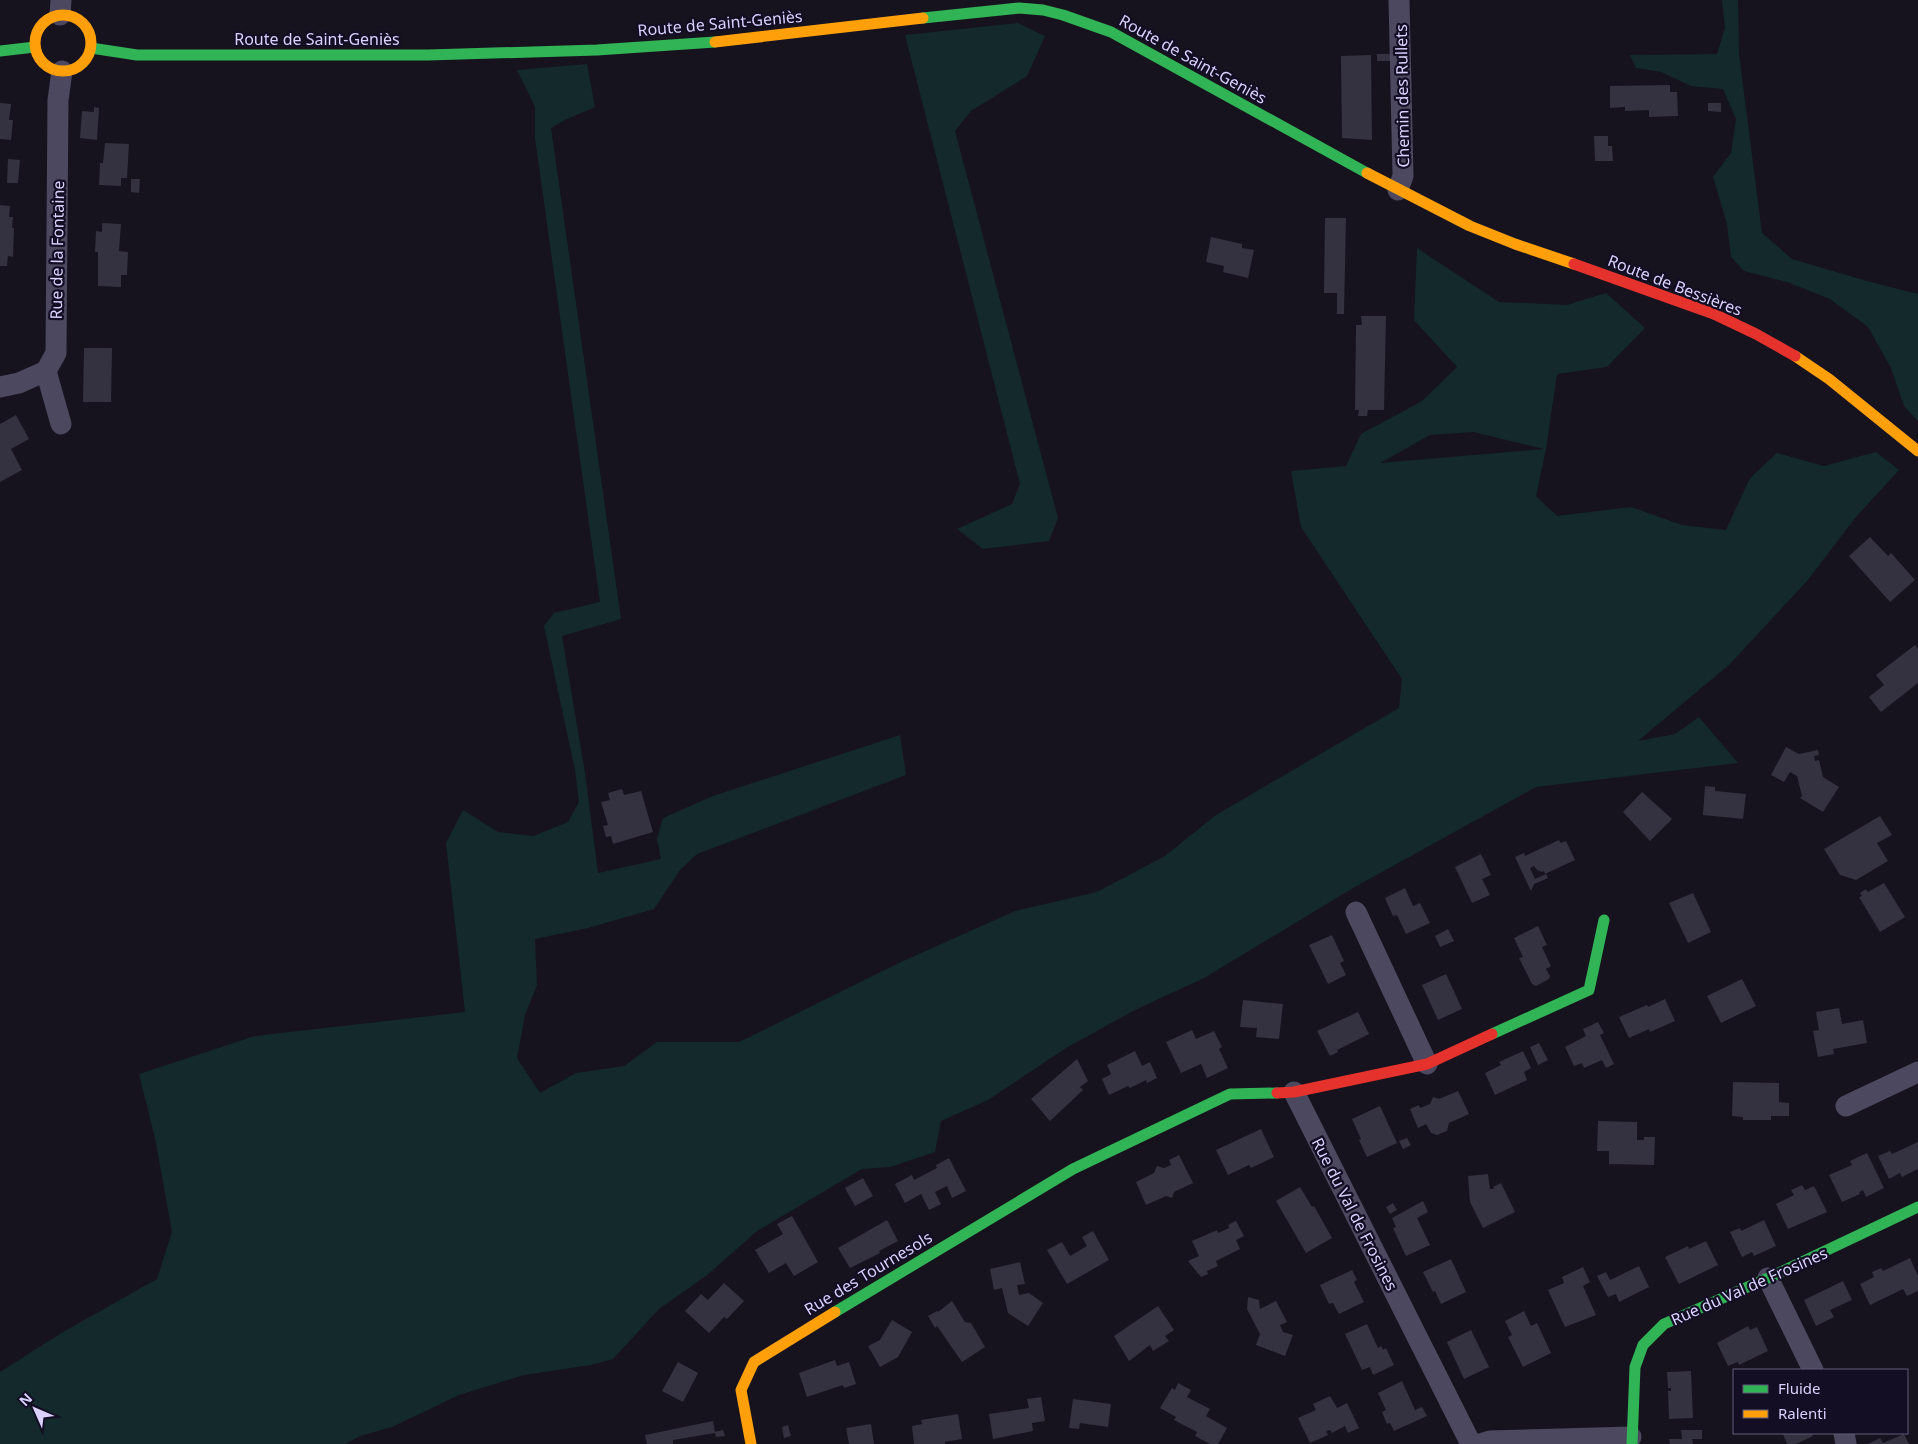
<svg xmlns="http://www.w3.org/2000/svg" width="1918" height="1444" font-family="'Noto Sans',sans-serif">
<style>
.green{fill:#13292b;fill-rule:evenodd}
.building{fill:#343141}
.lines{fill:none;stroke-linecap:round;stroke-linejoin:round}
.street{stroke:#4b485f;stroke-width:21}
.fast{stroke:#30b455;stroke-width:11}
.slow{stroke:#ff9f0a;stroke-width:11}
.jam{stroke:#e5322d;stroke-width:11}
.labels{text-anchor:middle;stroke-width:4.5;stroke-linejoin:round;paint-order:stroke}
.street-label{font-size:16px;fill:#d9d1fe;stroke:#130e23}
</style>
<rect width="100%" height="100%" fill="#16131e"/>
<!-- green -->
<g class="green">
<polygon points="1722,0 1738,0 1739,54 1762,233 1792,259 1867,281 1918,294 1918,421 1904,406 1891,368 1868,327 1830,299 1787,282 1744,271 1731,257 1727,224 1713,177 1731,153 1736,119 1723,89 1691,86 1661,72 1636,68 1630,55 1717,54 1725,28"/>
<polygon points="1018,23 1045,36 1027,76 971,111 955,131 1058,518 1049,541 983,549 957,529 1012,504 1020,484 905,35"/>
<path d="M 587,64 L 595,107 L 565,120 L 551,128 L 621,619 L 562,636 L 585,773 L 598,873 L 661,859 L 657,839 L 663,818 L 713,796 L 900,735 L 906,775 L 697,854 L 680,870 L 654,909 L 588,928 L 535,939 L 537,985 L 525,1015 L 517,1058 L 540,1093 L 576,1073 L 624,1066 L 657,1042 L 739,1042 L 901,962 L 1015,911 L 1097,892 L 1165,856 L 1216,815 L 1399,708 L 1402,679 L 1301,527 L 1291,471 L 1346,466 L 1361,434 L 1422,401 L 1457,367 L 1414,320 L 1417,248 L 1499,302 L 1567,305 L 1606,293 L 1645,328 L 1607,367 L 1557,374 L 1546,449 L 1536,496 L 1557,516 L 1631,507 L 1682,525 L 1726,530 L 1750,478 L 1777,453 L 1824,466 L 1876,452 L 1899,470 L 1856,517 L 1807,581 L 1730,664 L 1638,741 L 1675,734 L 1699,717 L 1738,763 L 1536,787 L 1353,888 L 1204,978 L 1133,1011 L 1066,1048 L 988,1100 L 941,1121 L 935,1152 L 890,1167 L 862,1169 L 757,1231 L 706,1276 L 659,1309 L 613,1359 L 591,1365 L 524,1375 L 459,1395 L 392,1427 L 360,1436 L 345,1444 L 0,1444 L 0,1372 L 63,1332 L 157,1279 L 172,1232 L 155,1138 L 139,1074 L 255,1036 L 465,1012 L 446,843 L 463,810 L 498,832 L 533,836 L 568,822 L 579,802 L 575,770 L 544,626 L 554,613 L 600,602 L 535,138 L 535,107 L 517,70 ZM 1473,432 L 1544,449 L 1380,463 L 1430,435 Z"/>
</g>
<!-- building -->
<g class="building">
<rect x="1377" y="54" width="13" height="7"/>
<polygon points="1371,55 1372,140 1342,138 1341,56"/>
<polygon points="1670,85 1670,92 1677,92 1678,116 1649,117 1649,110 1625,111 1625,107 1610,108 1610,86"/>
<polygon points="0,103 11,104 9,120 13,120 11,140 0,139"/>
<polygon points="1708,103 1721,103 1721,112 1708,111"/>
<polygon points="94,107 99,108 97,140 80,138 82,111 94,112"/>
<polygon points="1594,136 1608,136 1608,146 1612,146 1613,161 1595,161"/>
<polygon points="105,143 129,144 127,178 121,178 121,186 99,185 100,163 103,163"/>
<polygon points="8,159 20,160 18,183 7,183"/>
<polygon points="131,179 140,179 139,193 131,192"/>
<polygon points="0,205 10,206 9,217 13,217 12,228 14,228 13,257 8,256 7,266 0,266"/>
<polygon points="1325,218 1346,218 1344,314 1337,314 1337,293 1324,293"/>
<polygon points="102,223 121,224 119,251 128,252 127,275 121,275 121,287 98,286 98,252 95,252 96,231 102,232"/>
<polygon points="1211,237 1242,244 1242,248 1254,250 1248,278 1223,272 1224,266 1206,262"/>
<polygon points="1361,316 1386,316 1384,410 1368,410 1367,416 1358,416 1359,410 1355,410 1356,325 1362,325"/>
<polygon points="84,348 112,348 111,402 83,402"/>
<polygon points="16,415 29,439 11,449 22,470 0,482 0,424"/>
<polygon points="1870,537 1888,556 1891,553 1915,580 1890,602 1849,556"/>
<polygon points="1915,645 1918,649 1918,683 1881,712 1869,697 1884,685 1876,675"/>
<polygon points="1786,747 1799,754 1818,750 1819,755 1814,756 1815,761 1819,760 1823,777 1839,787 1823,812 1800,798 1802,796 1797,776 1790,772 1784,782 1771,775"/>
<polygon points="1705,786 1715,787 1715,791 1746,794 1743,819 1703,815"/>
<polygon points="622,789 624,795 641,791 653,832 613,844 611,836 606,837 603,826 608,825 601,802 610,800 608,793"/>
<polygon points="1642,792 1672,819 1650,841 1623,812"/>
<polygon points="1880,816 1892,835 1877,843 1888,861 1856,880 1840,875 1824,849"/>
<polygon points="1559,840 1561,843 1566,841 1575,860 1545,874 1544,871 1542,872 1537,870 1534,866 1530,868 1535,879 1546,874 1548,878 1534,884 1531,891 1515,857 1524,853 1525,856"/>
<polygon points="1481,854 1491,875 1482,879 1490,895 1472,903 1455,867"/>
<polygon points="1884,883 1905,917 1880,932 1859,897 1862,896 1860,893 1866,889 1868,892"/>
<polygon points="1405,888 1413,906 1420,903 1430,923 1406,934 1397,915 1393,916 1385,898"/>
<polygon points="1693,893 1711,932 1688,943 1669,903"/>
<polygon points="1538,926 1547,945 1542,947 1551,966 1546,969 1550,976 1549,979 1536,986 1532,984 1519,958 1523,957 1514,938"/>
<polygon points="1448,929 1454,941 1440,947 1435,936"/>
<polygon points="1332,935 1344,961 1340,963 1346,975 1328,984 1309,945"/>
<polygon points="1446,974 1462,1009 1438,1020 1422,985"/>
<polygon points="1742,979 1756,1006 1721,1023 1707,996"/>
<polygon points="1665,999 1675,1021 1650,1032 1649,1029 1629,1038 1619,1017 1647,1005 1648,1007"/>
<polygon points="1243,1000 1283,1004 1279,1039 1256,1037 1257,1028 1240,1027"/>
<polygon points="1839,1008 1842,1024 1863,1020 1867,1043 1833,1049 1834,1054 1818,1057 1813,1031 1819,1030 1816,1012"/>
<polygon points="1358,1012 1369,1034 1337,1050 1338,1052 1330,1056 1317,1031"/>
<polygon points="1598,1022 1604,1033 1600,1035 1614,1064 1606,1068 1602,1060 1584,1068 1582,1063 1574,1066 1565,1047 1586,1036 1583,1029"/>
<polygon points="1192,1030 1196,1039 1214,1031 1222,1047 1219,1049 1228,1068 1207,1078 1201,1064 1181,1073 1166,1042"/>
<polygon points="1539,1043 1548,1060 1538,1065 1530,1047"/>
<polygon points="1135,1051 1142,1066 1150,1062 1157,1078 1147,1083 1146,1080 1130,1088 1128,1086 1109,1095 1102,1079 1111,1074 1107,1065"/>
<polygon points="1523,1051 1531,1068 1524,1072 1527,1080 1495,1095 1485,1073 1501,1065 1499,1062"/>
<polygon points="1077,1059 1088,1081 1080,1087 1083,1090 1050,1121 1031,1099"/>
<polygon points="1733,1082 1779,1083 1779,1102 1789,1103 1789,1116 1771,1116 1771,1120 1743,1120 1743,1117 1732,1116"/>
<polygon points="1458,1091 1469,1114 1449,1123 1447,1131 1437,1135 1431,1133 1426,1124 1418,1128 1410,1109 1419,1105 1420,1108 1430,1104 1433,1097 1439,1099"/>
<polygon points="1380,1106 1397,1143 1367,1157 1359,1140 1361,1139 1352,1119"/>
<polygon points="1598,1121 1637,1122 1637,1140 1644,1140 1644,1137 1655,1137 1654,1165 1609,1164 1609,1151 1597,1151"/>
<polygon points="1261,1129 1274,1157 1251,1168 1249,1165 1228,1175 1216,1150"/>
<polygon points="1407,1138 1411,1145 1403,1149 1399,1141"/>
<polygon points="1918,1142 1918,1169 1902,1177 1900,1173 1889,1179 1878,1156 1890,1151 1892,1154"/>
<polygon points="1867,1153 1884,1188 1866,1197 1863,1190 1859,1192 1860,1194 1842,1202 1829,1175 1852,1165 1850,1161"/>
<polygon points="1179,1155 1193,1183 1174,1192 1172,1198 1166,1196 1146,1205 1136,1182 1154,1173 1157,1166 1164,1168 1171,1165 1169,1160"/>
<polygon points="949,1158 966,1191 952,1198 947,1186 935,1192 941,1204 929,1210 921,1194 905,1203 895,1184 912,1175 914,1180 937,1168 936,1165"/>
<polygon points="1488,1174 1490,1189 1494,1189 1493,1187 1501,1183 1515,1212 1483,1228 1470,1202 1468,1176"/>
<polygon points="863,1178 873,1196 855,1206 845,1188"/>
<polygon points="1802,1185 1805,1190 1814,1186 1827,1212 1788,1229 1776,1204 1794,1195 1791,1190"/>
<polygon points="1300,1187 1312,1207 1314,1206 1332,1238 1306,1253 1276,1201"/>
<polygon points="1423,1201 1428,1212 1417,1218 1430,1245 1406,1256 1393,1228 1396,1227 1392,1218"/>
<polygon points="1393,1203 1397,1210 1390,1214 1386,1207"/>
<polygon points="792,1216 818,1262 794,1276 786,1263 769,1273 755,1250 783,1234 777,1224"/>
<polygon points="887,1220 898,1241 879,1251 880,1253 850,1268 838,1248"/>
<polygon points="1764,1220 1776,1246 1754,1256 1752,1252 1742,1257 1730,1232 1740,1228 1741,1231"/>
<polygon points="1236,1221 1244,1236 1236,1240 1240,1249 1216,1261 1218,1266 1207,1271 1208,1274 1201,1277 1188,1261 1199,1256 1192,1241 1217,1230 1218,1233 1229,1228 1228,1225"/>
<polygon points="1093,1231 1109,1260 1067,1284 1047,1250 1062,1242 1070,1256 1087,1246 1082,1237"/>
<polygon points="1706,1241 1718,1265 1679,1284 1665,1257 1688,1246 1689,1249"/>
<polygon points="1910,1258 1918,1276 1918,1291 1907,1296 1903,1289 1870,1305 1860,1284 1874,1277 1872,1272 1881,1268 1883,1271"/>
<polygon points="1451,1259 1466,1292 1441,1304 1435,1291 1433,1292 1423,1272"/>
<polygon points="1020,1262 1025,1284 1017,1285 1019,1295 1029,1293 1043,1303 1028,1326 1008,1313 1002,1288 994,1290 990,1269"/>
<polygon points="1639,1266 1649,1287 1619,1302 1616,1294 1608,1297 1597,1276 1606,1272 1610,1280"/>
<polygon points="1583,1267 1590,1282 1583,1286 1596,1315 1565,1327 1548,1290 1564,1283 1562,1277"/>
<polygon points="1352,1270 1357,1280 1354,1282 1364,1302 1339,1314 1333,1303 1329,1304 1320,1285"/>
<polygon points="1843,1281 1852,1300 1830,1310 1834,1317 1816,1326 1804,1300"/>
<polygon points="724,1283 744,1301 727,1319 724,1317 709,1333 685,1311 701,1294 708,1300"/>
<polygon points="1248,1297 1259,1300 1260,1309 1276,1301 1287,1322 1280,1325 1283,1332 1293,1335 1285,1356 1256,1345 1260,1334 1247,1309"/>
<polygon points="952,1301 965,1322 971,1323 985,1347 962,1362 937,1326 935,1328 928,1316 937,1311 938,1312"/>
<polygon points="1158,1306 1174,1330 1165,1336 1169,1341 1153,1351 1150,1345 1129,1361 1114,1336"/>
<polygon points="1524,1311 1531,1326 1537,1323 1551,1353 1523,1367 1508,1337 1512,1335 1505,1321"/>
<polygon points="892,1320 912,1332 898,1357 880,1367 868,1346 880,1340"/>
<polygon points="1367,1324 1378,1348 1381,1346 1383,1350 1386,1348 1394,1365 1373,1375 1370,1367 1362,1370 1345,1334"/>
<polygon points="1748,1326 1750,1330 1757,1327 1768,1351 1739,1365 1738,1362 1728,1366 1717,1343"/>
<polygon points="1471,1330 1489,1367 1464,1379 1447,1342"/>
<polygon points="835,1360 837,1366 849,1362 856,1384 844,1388 843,1385 807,1397 799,1373"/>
<polygon points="678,1362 698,1373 683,1402 662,1391"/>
<polygon points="1691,1371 1693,1418 1669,1419 1668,1391 1671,1391 1671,1388 1668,1388 1667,1372"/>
<polygon points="1402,1381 1415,1410 1422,1407 1427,1416 1394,1431 1390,1423 1387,1424 1382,1412 1386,1410 1378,1393"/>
<polygon points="1178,1383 1191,1390 1187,1397 1210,1409 1206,1416 1227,1428 1218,1444 1210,1444 1195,1436 1197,1432 1174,1420 1176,1417 1160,1408 1172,1388 1175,1390"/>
<polygon points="1330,1396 1337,1408 1347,1403 1359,1428 1348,1433 1345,1426 1332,1433 1330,1430 1326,1431 1328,1435 1310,1443 1298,1418 1316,1410 1313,1404"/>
<polygon points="1041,1397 1045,1421 1032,1423 1033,1431 993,1439 989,1414 1029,1408 1027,1399"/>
<polygon points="1073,1399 1111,1404 1108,1427 1080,1423 1079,1429 1069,1428"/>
<polygon points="958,1414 962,1439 945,1442 945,1444 914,1444 912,1426 922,1424 921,1420"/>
<polygon points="713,1421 715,1432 723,1430 725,1436 716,1437 715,1433 673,1440 673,1444 647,1444 645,1435"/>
<polygon points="871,1424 874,1444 849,1444 846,1428"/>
<polygon points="788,1425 791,1436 784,1438 782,1427"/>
<polygon points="1681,1430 1702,1430 1702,1439 1692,1439 1693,1444 1670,1444 1669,1439 1682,1439"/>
<polygon points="1779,1433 1811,1433 1813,1436 1796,1444 1787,1444 1783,1434"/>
<polygon points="1904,1434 1909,1444 1868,1444 1880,1438 1883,1443"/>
</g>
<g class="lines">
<!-- street -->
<g class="street">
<polyline points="60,15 61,0"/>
<polyline points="1398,190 1403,176 1399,0"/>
<polyline points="0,387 19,383 46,371"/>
<polyline points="61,424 46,371 56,353 58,100 62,71"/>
<polyline points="1356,912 1427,1064"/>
<polyline points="1294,1092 1471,1444"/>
<polyline points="1846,1106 1918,1072"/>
<polyline points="1768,1278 1813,1370"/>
<polyline points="1844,1433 1846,1444"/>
<polyline points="1480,1444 1490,1441 1631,1437"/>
</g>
<!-- fast -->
<g class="fast">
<polyline points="923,18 1019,8 1043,10 1063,15 1111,32 1367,173"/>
<polyline points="91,48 137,55 428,55 597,50 715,42"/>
<polyline points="0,51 35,47"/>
<polyline points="1492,1034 1589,990 1604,920"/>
<polyline points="835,1312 1073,1169 1230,1094 1277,1093"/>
<polyline points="1632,1444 1635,1367 1643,1345 1664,1324 1768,1278 1918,1207"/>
</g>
<!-- slow -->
<g class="slow">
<circle cx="63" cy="43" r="28"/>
<polyline points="715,42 923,18"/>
<polyline points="1367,173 1470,226 1515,244 1574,264"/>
<polyline points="1795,356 1829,379 1918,451"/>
<polyline points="751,1444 741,1390 754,1362 835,1312"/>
</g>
<!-- jam -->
<g class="jam">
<polyline points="1574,264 1714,314 1756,334 1795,356"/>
<polyline points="1277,1093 1294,1092 1427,1064 1492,1034"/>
</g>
</g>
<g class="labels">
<!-- street labels -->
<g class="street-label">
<text transform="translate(720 23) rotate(-5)" y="6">Route de Saint-Geniès</text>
<text x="317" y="45">Route de Saint-Geniès</text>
<text transform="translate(1193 59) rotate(29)" y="6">Route de Saint-Geniès</text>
<text transform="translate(1402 96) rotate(-91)" y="6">Chemin des Rullets</text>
<text transform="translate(57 250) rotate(-89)" y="6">Rue de la Fontaine</text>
<text transform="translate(1675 285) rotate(21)" y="6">Route de Bessières</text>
<text transform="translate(1355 1214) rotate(63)" y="6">Rue du Val de Frosines</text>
<text transform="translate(868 1273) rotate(-31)" y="6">Rue des Tournesols</text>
<text transform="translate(1749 1286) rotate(-24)" y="6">Rue du Val de Frosines</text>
</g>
</g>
<!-- legend -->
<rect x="1733" y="1369" width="175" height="65" fill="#130e23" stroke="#625c7b"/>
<rect x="1743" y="1385" width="25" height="8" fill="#30b455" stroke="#625c7b"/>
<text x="1778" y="1394" font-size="15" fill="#d9d1fe">Fluide</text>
<rect x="1743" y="1410" width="25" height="8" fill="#ff9f0a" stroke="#625c7b"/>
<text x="1778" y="1419" font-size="15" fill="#d9d1fe">Ralenti</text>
<!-- north arrow -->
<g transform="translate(35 1409) rotate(315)" stroke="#130e23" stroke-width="4" paint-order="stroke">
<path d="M0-4L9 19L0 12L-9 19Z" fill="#d9d1fe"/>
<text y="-8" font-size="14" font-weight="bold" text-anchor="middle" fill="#d9d1fe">N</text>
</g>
</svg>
